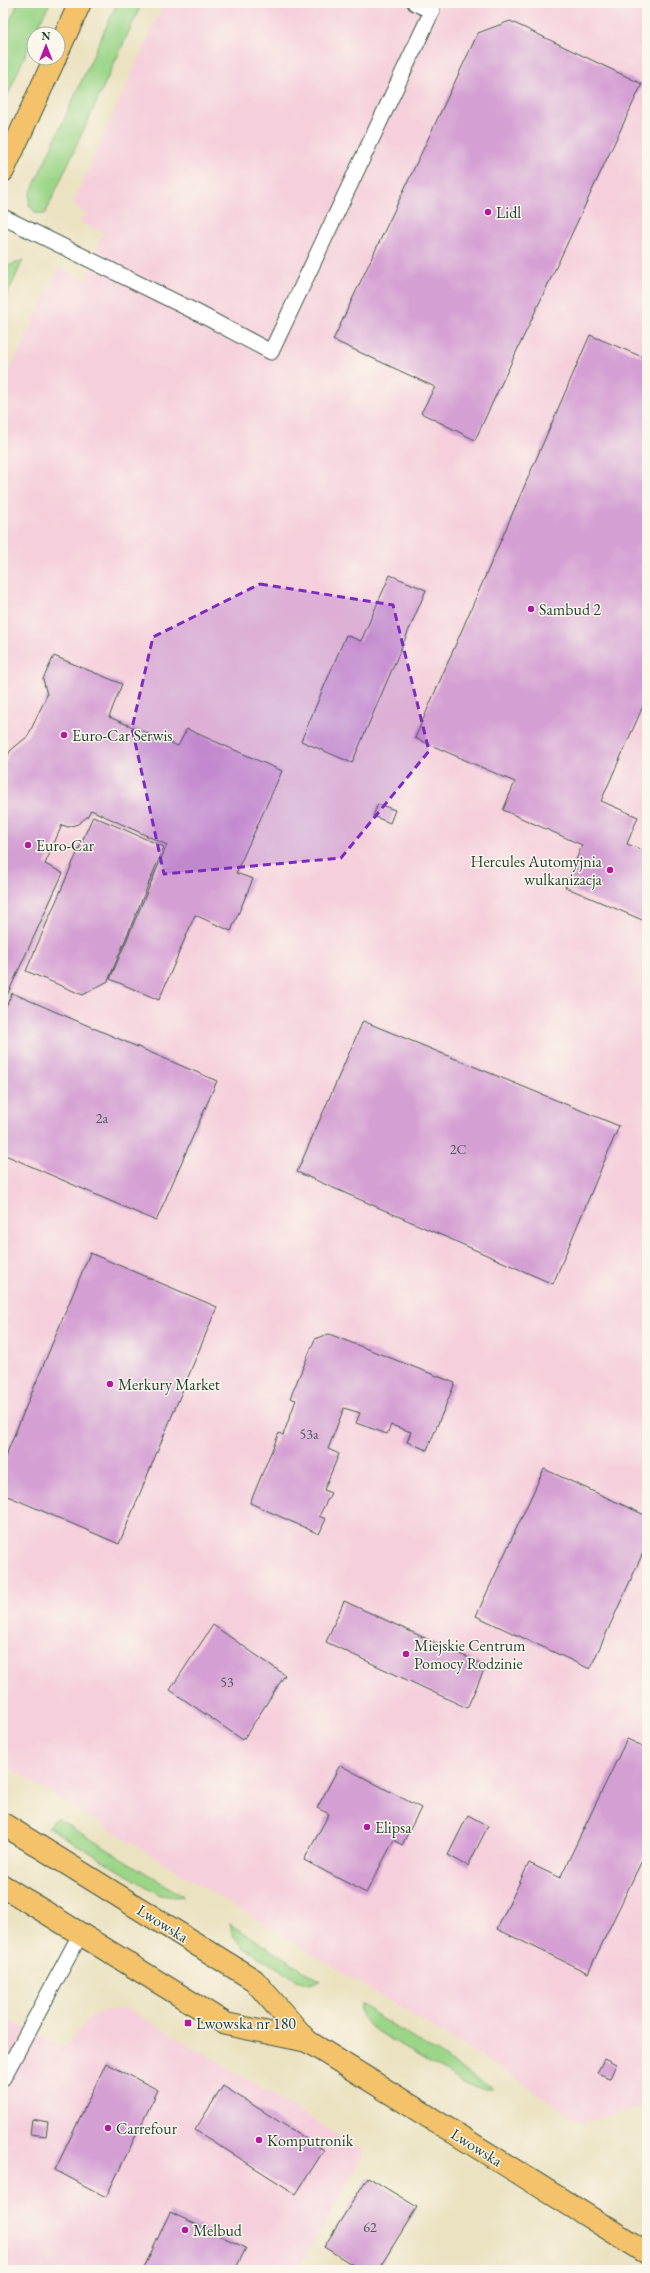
<svg xmlns="http://www.w3.org/2000/svg" width="650" height="2273" font-family="'EB Garamond',serif">
<style>
.built{fill:#f5cfdc}
.green{fill:#9bd588;stroke:#5d895e}
.building{fill:#d49fd3}
.lines{fill:none;stroke-linecap:round;stroke-linejoin:round}
.lane-casing{stroke:#3e5649;stroke-width:17}
.highway-casing{stroke:#3e5649;stroke-width:24}
.lane{stroke:#fff;stroke-width:15}
.highway{stroke:#f3c26a;stroke-width:22}
.marked{fill:#7b2cbf;fill-opacity:0.2;stroke:#7b2cbf;stroke-width:3;stroke-dasharray:8 5;stroke-linejoin:round}
.poi-dot{fill:#b5179e;stroke:#fbf7ec;stroke-width:1.5}
.labels{text-anchor:middle;stroke-width:3;stroke-linejoin:round;paint-order:stroke}
.number-label{font-size:14px;fill:#4c565c}
.poi-label{font-size:16px;fill:#1f3d34;stroke:#fbf7ec;text-anchor:start}
.street-label{font-size:16px;fill:#1f3d34;stroke:#fbf7ec}
</style>
<rect width="100%" height="100%" fill="#fbf7ec"/>
<filter id="ink" filterUnits="userSpaceOnUse"><feTurbulence type="fractalNoise" baseFrequency=".025" numOctaves="2"/><feDisplacementMap in="SourceGraphic" scale="8" xChannelSelector="R" yChannelSelector="G"/><feConvolveMatrix kernelMatrix="1 2 1 2 8 2 1 2 1" color-interpolation-filters="sRGB"/></filter>
<filter id="wash" filterUnits="userSpaceOnUse"><feTurbulence type="fractalNoise" baseFrequency=".012" numOctaves="4" result="noise"/><feDisplacementMap in="SourceGraphic" scale="16" xChannelSelector="R" yChannelSelector="G"/><feGaussianBlur stdDeviation="0.9" result="paint"/><feColorMatrix in="noise" values="0 0 0 0 0 0 0 0 0 0 0 0 0 0 0 0 0 1.4 0 .05"/><feComposite in="paint" operator="in"/></filter>
<g filter="url(#wash)">
<rect width="100%" height="100%" fill="#ebe2c1"/>
<!-- built -->
<g class="built">
<polygon points="164,3 625,3 647,13 647,2106 580,2123 520,2081 3,1764 3,385 59,267 85,281 103,232 80,222 85,213 73,203"/>
<polygon points="126,2008 216,2060 365,2152 298,2270 3,2270 3,2017 65,2048 86,2021 104,2011"/>
</g>
<!-- green -->
<g class="green">
<polygon points="18,3 50,3 34,34 3,106 3,35"/>
<polygon points="117,3 142,3 45,214 36,213 29,205 30,194"/>
<polygon points="23,260 3,304 3,268"/>
<polygon points="58,1819 183,1896 175,1897 160,1895 48,1827 52,1821"/>
<polygon points="230,1924 321,1981 309,1984 297,1980 243,1947 233,1936"/>
<path d="M 360,2004 L 493,2089 L 479,2089 L 467,2085 L 372,2028 C 365,2021 358,2015 360,2004 Z"/>
</g>
<g id="blocks">
<!-- building -->
<g class="building">
<polygon points="510,21 642,84 475,440 421,413 435,387 333,340 478,33"/>
<polygon points="590,335 647,359 647,706 644,704 601,801 638,817 627,844 647,852 647,922 565,887 582,845 503,810 515,782 415,738"/>
<polygon points="390,575 426,590 352,763 301,741 346,635 361,641"/>
<polygon points="54,656 122,684 109,717 178,746 187,729 282,771 236,873 253,879 231,931 195,915 159,1000 110,979 167,845 91,810 87,817 78,824 68,827 62,825 45,864 63,873 3,1004 3,768 10,751 28,736 47,695 43,679"/>
<polygon points="378,804 395,810 390,823 373,816"/>
<polygon points="93,816 164,847 108,981 83,995 26,971"/>
<polygon points="12,993 217,1081 156,1221 3,1154 3,1013"/>
<polygon points="363,1021 619,1126 553,1284 297,1172"/>
<polygon points="90,1253 217,1307 119,1544 3,1494 3,1462"/>
<polygon points="329,1334 455,1383 427,1450 407,1442 411,1432 391,1425 387,1434 356,1423 360,1413 344,1408 328,1449 339,1454 324,1490 331,1493 319,1516 326,1519 319,1534 250,1503 279,1433 283,1435 296,1400 290,1398 315,1339"/>
<polygon points="544,1469 647,1516 647,1544 590,1669 476,1616"/>
<polygon points="344,1601 486,1666 467,1708 326,1642"/>
<polygon points="213,1625 285,1675 243,1740 170,1690"/>
<polygon points="627,1739 647,1748 647,1850 588,1973 497,1929 529,1863 560,1878"/>
<polygon points="340,1765 421,1808 402,1845 394,1840 366,1893 304,1860 329,1814 317,1808"/>
<polygon points="468,1815 488,1826 468,1866 448,1855"/>
<polygon points="604,2059 616,2065 610,2078 597,2073"/>
<polygon points="106,2063 158,2090 106,2197 55,2170"/>
<polygon points="223,2086 324,2150 296,2194 195,2130"/>
<polygon points="32,2119 48,2122 46,2136 30,2134"/>
<polygon points="368,2177 417,2207 378,2270 361,2270 324,2247"/>
<polygon points="170,2212 246,2248 235,2270 143,2270"/>
</g>
</g>
</g>
<g filter="url(#ink)">
<use href="#blocks" fill-opacity="0" stroke="#3e5649" stroke-width="1"/>
<g class="lines">
<defs>
<g id="lane">
<polyline points="3,217 200,314 271,352 432,11 415,3"/>
<polyline points="3,2078 81,1933"/>
</g>
<g id="highway">
<polyline points="58,51 80,3"/>
<polyline points="3,171 55,58"/>
<polyline points="3,1824 254,1980 307,2041 647,2253"/>
<polyline points="3,1886 226,2024 307,2041"/>
</g>
</defs>
<!-- lane casing -->
<use href="#lane" class="lane-casing"/>
<!-- highway casing -->
<use href="#highway" class="highway-casing"/>
<!-- lane -->
<use href="#lane" class="lane"/>
<!-- highway -->
<use href="#highway" class="highway"/>
</g>
</g>
<!-- marked area -->
<path class="marked" d="M 260,584 L 393,605 L 429,751 L 341,858 L 164,874 L 132,728 L 153,637 Z"/>
<!-- markers -->
<g class="poi-dot">
<circle cx="488" cy="212" r="4"/>
<circle cx="531" cy="609" r="4"/>
<circle cx="64" cy="735" r="4"/>
<circle cx="28" cy="845" r="4"/>
<circle cx="610" cy="870" r="4"/>
<circle cx="110" cy="1384" r="4"/>
<circle cx="406" cy="1654" r="4"/>
<circle cx="367" cy="1827" r="4"/>
<rect x="184" y="2019" width="8" height="8" rx="2"/>
<circle cx="108" cy="2128" r="4"/>
<circle cx="259" cy="2140" r="4"/>
<circle cx="185" cy="2230" r="4"/>
</g>
<g class="labels">
<!-- number labels -->
<g class="number-label">
<text x="102" y="1123">2a</text>
<text x="458" y="1154">2C</text>
<text x="309" y="1439">53a</text>
<text x="227" y="1687">53</text>
<text x="370" y="2232">62</text>
</g>
<!-- poi labels -->
<g class="poi-label">
<text x="496" y="218">Lidl</text>
<text x="539" y="615">Sambud 2</text>
<text x="72" y="741">Euro-Car Serwis</text>
<text x="36" y="851">Euro-Car</text>
<text x="602" y="867" text-anchor="end">Hercules Automyjnia<tspan x="602" dy="18">wulkanizacja</tspan></text>
<text x="118" y="1390">Merkury Market</text>
<text x="414" y="1651">Miejskie Centrum<tspan x="414" dy="18">Pomocy Rodzinie</tspan></text>
<text x="375" y="1833">Elipsa</text>
<text x="196" y="2029">Lwowska nr 180</text>
<text x="116" y="2134">Carrefour</text>
<text x="267" y="2146">Komputronik</text>
<text x="193" y="2236">Melbud</text>
</g>
<!-- street labels -->
<g class="street-label">
<text transform="translate(163 1923) rotate(32)" y="6">Lwowska</text>
<text transform="translate(477 2147) rotate(32)" y="6">Lwowska</text>
</g>
</g>
<!-- margin -->
<rect width="650" height="2273" fill="none" stroke="#fbf7ec" stroke-width="16"/>
<!-- north arrow -->
<g transform="translate(46 46)"><circle r="19" fill="#fbf7ec" stroke="#a3ada2"/>
<path d="M0-3L7 15L0 10L-7 15Z" fill="#b5179e"/>
<text y="-6" font-size="11" font-weight="bold" text-anchor="middle" fill="#1f3d34">N</text>
</g>
</svg>
